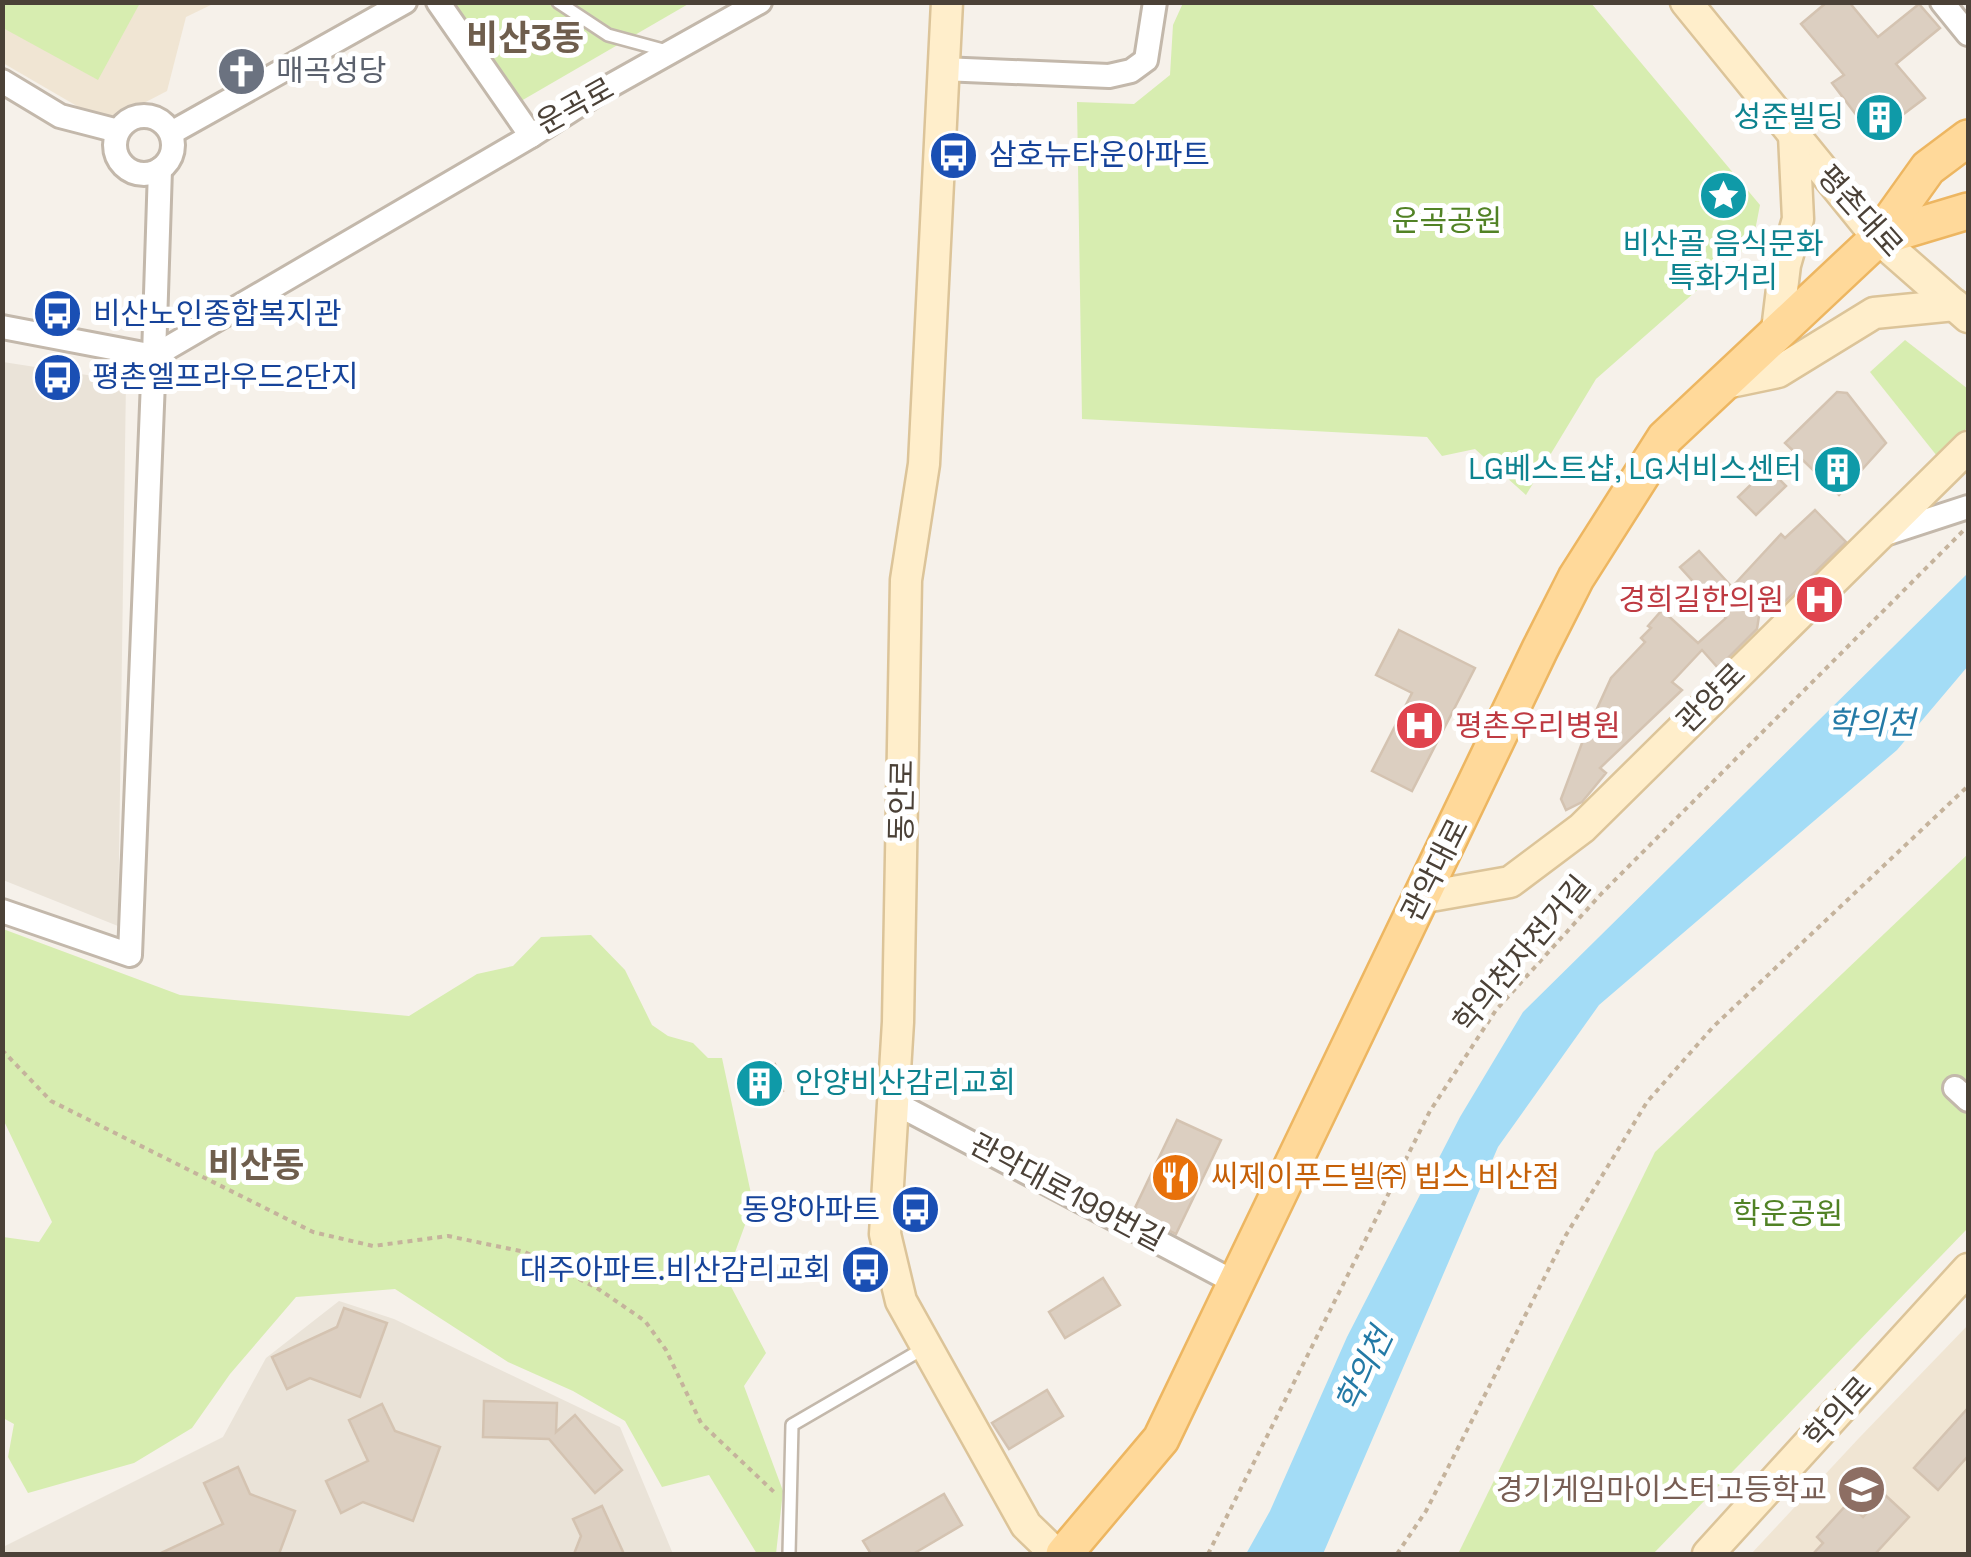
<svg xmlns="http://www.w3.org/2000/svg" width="1971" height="1557" font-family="'Space Grotesk','Noto Sans KR',sans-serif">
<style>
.residential{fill:#eae3d8}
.education{fill:#f0e5d3}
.green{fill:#d7edb0}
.water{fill:#a3dcf6}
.building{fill:#dccfc1;stroke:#d4c3b1;stroke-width:2.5}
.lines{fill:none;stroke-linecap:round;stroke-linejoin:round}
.lane-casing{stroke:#c3b8ab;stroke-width:16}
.street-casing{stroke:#c3b8ab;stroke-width:28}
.secondary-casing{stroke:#dcc499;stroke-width:35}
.primary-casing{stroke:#edb661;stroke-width:40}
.path{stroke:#c5b39c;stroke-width:4;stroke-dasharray:5 5;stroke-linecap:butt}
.lane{stroke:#fff;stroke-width:11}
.street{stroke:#fff;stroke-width:22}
.secondary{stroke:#ffeecb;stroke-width:30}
.primary{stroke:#ffd99a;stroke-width:35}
.labels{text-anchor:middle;stroke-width:10;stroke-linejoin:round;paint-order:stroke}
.worship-label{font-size:30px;fill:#5b616d;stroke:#fff;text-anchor:start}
.street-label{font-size:30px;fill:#4b4137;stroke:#fff}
.culture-label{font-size:30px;fill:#0d838f;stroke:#fff;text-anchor:end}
.transit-label{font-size:30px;fill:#164399;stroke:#fff;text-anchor:start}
.park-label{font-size:30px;fill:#518225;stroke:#fff}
.health-label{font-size:30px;fill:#be3a42;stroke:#fff;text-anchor:end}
.food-label{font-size:30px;fill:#c56008;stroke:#fff;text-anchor:start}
.education-label{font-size:30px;fill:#785e54;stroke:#fff;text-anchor:end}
.water-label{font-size:32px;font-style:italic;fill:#247aa6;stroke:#fff}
.quarter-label{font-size:35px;font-weight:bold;fill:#6f5e4d;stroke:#fff}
</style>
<rect width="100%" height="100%" fill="#f6f1ea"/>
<!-- residential -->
<g class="residential">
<polygon points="3,362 126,381 118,926 3,880"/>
<polygon points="339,1301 394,1319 620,1427 673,1554 3,1554 3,1547 223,1437 266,1358"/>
</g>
<!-- education -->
<g class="education">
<polygon points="3,3 215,3 186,17 167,91 115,118 82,109 3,63"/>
<polygon points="1968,1325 1968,1554 1751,1554 1859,1438"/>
</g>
<!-- green -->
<g class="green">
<polygon points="2,3 3,2 140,3 98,80 3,28"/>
<polygon points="453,3 690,3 521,101 507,98"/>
<polygon points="1183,3 1591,3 1760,205 1753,241 1596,379 1526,495 1475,449 1442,456 1427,437 1082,419 1077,102 1134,104 1170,75 1173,25"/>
<polygon points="1905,340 1968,389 1968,427 1937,456 1870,372"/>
<polygon points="1968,854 1968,1228 1653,1554 1458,1554 1655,1152"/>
<polygon points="3,929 180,995 409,1016 477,974 513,966 541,937 591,935 625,970 652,1025 668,1036 693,1043 708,1058 722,1058 753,1203 726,1277 766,1353 744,1386 783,1491 776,1554 757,1554 709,1475 662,1487 625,1421 573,1391 508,1362 395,1289 296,1297 230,1374 192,1428 134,1463 28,1493 8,1457 14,1424 3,1418 3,1237 39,1242 52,1222 3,1119"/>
</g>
<!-- water -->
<polygon class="water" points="1968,573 1968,666 1897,750 1599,1005 1498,1147 1323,1554 1246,1554 1270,1511 1347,1337 1460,1117 1523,1012"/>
<!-- building -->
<g class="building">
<polygon points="1827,2 1849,2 1878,37 1919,4 1940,28 1896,64 1925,98 1873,137 1832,83 1844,75 1801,24"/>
<polygon points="1837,392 1847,393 1886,443 1839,495 1785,443"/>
<polygon points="1768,468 1786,486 1756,515 1738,497"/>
<polygon points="1815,510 1846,542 1772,614 1761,603 1757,629 1718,668 1702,650 1672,682 1682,690 1600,768 1606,773 1582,802 1566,810 1561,799 1585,735 1611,678 1645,642 1641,638 1651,628 1648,626 1662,610 1698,643 1726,618 1680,567 1699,551 1732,587 1781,534 1785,538"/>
<polygon points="1399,630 1475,668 1412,791 1372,771 1412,693 1376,675"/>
<polygon points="775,1064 783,1091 746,1102 738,1075"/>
<polygon points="1177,1120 1221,1140 1176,1234 1133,1212"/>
<polygon points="1103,1278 1120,1305 1065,1338 1049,1312"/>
<polygon points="344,1308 387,1323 360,1397 310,1378 287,1389 272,1357 337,1327"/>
<polygon points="1047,1390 1063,1416 1009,1449 992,1423"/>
<polygon points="484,1401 557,1403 556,1432 575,1415 622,1470 595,1493 549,1439 483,1437"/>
<polygon points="382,1404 395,1431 440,1447 413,1521 363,1502 341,1513 326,1481 368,1461 349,1420"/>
<polygon points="1968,1408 1968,1456 1938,1490 1914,1468"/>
<polygon points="238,1467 250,1494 295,1511 279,1554 159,1554 223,1524 204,1483"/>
<polygon points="944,1494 962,1525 913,1554 871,1554 863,1541"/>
<polygon points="1884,1494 1909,1517 1875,1554 1813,1554 1823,1543 1817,1537 1848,1503 1863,1517"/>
<polygon points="602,1506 624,1554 574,1554 581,1536 573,1519"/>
</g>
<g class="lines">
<defs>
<g id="lane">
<polyline points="558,2 608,35 667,51"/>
<polyline points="789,1554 792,1425 926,1347"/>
</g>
<g id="street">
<polyline points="438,2 531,136 601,91 760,2"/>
<polyline points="1942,2 1968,34"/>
<polyline points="942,69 1109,76 1131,71 1146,60 1155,2"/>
<polyline points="2,81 60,116 118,131"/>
<circle cx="144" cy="145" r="29"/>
<polyline points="171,133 405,2"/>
<polyline points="2,327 154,356 130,955 2,911"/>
<polyline points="154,356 531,136"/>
<polyline points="154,356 160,169"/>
<polyline points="1879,536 1968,507"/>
<polyline points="1955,1088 1968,1100"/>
<polyline points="895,1103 1238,1284"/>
</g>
<g id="secondary">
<polyline points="947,2 924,464 906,580 898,1022 885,1234 901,1301 1026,1525 1056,1554"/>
<polyline points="1686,2 1878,238 1968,317"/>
<polyline points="1777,330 1785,265 1798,219 1794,135"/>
<polyline points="1721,384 1778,372 1874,313 1955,305"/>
<polyline points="1425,897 1510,882 1582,828 1968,447"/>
<polyline points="1708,1554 1968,1269"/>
</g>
<g id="primary">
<polyline points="1878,238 1968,211"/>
<polyline points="1064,1554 1161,1439 1540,649 1576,578 1665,438 1878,238 1928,168 1968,138"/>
</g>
</defs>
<!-- lane casing -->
<use href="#lane" class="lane-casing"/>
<!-- street casing -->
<use href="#street" class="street-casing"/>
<!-- secondary casing -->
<use href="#secondary" class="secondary-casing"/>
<!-- primary casing -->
<use href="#primary" class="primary-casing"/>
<!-- path -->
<g class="path">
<polyline points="2,1050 51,1101 313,1232 373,1246 448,1236 525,1252 597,1288 645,1321 666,1350 701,1423 774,1492"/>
<polyline points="1208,1554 1430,1111 1496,1010 1602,893 1963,531"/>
<polyline points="1397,1554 1426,1511 1566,1235 1647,1102 1713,1027 1968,786"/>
</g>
<!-- lane -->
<use href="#lane" class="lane"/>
<!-- street -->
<use href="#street" class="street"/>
<!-- secondary -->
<use href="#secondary" class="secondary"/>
<!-- primary -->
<use href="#primary" class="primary"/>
</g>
<!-- icons -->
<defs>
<symbol id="church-disc" viewBox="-11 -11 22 22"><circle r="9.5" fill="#6b7280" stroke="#fff"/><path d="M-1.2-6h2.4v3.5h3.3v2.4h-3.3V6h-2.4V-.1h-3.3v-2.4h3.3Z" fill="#fff"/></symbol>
<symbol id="building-disc" viewBox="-11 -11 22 22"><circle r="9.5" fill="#0f9aa8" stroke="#fff"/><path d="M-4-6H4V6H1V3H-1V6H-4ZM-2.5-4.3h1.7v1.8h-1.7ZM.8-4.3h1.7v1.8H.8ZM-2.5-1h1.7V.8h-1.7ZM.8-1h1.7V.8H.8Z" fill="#fff"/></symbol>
<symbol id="bus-disc" viewBox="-11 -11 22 22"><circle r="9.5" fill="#1a4fb4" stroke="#fff"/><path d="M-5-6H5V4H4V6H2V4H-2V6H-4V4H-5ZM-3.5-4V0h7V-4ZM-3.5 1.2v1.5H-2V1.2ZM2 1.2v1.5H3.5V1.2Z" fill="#fff"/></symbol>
<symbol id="sight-disc" viewBox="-11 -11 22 22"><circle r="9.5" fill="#0f9aa8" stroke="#fff"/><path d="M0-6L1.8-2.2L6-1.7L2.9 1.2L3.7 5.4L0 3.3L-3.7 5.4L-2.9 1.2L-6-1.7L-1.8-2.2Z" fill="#fff"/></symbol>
<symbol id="hospital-disc" viewBox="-11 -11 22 22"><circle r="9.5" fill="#e0444e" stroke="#fff"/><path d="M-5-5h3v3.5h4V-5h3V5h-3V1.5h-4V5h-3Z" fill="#fff"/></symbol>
<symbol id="restaurant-disc" viewBox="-11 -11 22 22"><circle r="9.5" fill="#e8710a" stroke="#fff"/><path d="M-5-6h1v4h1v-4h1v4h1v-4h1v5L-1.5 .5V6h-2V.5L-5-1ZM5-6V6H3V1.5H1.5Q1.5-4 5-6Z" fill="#fff"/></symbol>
<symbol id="school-disc" viewBox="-11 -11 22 22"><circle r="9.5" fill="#8d6e63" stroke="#fff"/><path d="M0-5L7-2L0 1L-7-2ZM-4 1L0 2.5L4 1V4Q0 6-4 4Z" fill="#fff"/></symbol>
</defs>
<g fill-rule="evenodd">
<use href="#church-disc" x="214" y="44" width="55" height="55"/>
<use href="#building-disc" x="1852" y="90" width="55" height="55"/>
<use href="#bus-disc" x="926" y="128" width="55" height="55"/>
<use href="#sight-disc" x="1696" y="168" width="55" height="55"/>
<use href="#bus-disc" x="30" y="286" width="55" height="55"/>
<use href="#bus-disc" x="30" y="350" width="55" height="55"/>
<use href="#building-disc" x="1810" y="442" width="55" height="55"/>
<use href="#hospital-disc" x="1792" y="572" width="55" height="55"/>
<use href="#hospital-disc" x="1392" y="698" width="55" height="55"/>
<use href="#building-disc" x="732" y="1056" width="55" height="55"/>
<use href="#restaurant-disc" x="1148" y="1150" width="55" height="55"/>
<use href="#bus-disc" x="888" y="1182" width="55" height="55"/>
<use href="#bus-disc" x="838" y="1242" width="55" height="55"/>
<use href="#school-disc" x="1834" y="1462" width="55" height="55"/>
</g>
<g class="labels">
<!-- worship labels -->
<g class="worship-label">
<text x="276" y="81">매곡성당</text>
</g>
<!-- street labels -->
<g class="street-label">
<text transform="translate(575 106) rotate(-29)" y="10">운곡로</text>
<text transform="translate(1860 211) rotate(48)" y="10">평촌대로</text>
<text transform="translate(1711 698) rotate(-45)" y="10">관양로</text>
<text transform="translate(902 801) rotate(-89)" y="10">동안로</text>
<text transform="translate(1435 870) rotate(-63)" y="10">관악대로</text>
<text transform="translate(1522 954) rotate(-50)" y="10">학의천자전거길</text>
<text transform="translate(1067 1192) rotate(28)" y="10">관악대로199번길</text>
<text transform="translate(1838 1412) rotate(-48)" y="10">학의로</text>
</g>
<!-- culture labels -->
<g class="culture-label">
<text x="1844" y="127">성준빌딩</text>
<text x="1723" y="254" text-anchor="middle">비산골 음식문화<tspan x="1723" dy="34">특화거리</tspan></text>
<text x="1802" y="479">LG베스트샵, LG서비스센터</text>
<text x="795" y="1093" text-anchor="start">안양비산감리교회</text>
</g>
<!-- transit labels -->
<g class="transit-label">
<text x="989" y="165">삼호뉴타운아파트</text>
<text x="93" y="324">비산노인종합복지관</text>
<text x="92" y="387">평촌엘프라우드2단지</text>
<text x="880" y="1220" text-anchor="end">동양아파트</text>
<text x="831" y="1280" text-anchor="end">대주아파트.비산감리교회</text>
</g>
<!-- park labels -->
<g class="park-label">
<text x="1447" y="231">운곡공원</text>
<text x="1788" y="1224">학운공원</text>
</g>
<!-- health labels -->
<g class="health-label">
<text x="1784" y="610">경희길한의원</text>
<text x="1455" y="736" text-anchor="start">평촌우리병원</text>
</g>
<!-- food labels -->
<g class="food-label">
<text x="1211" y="1187">씨제이푸드빌㈜ 빕스 비산점</text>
</g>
<!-- education labels -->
<g class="education-label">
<text x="1827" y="1500">경기게임마이스터고등학교</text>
</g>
<!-- water labels -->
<g class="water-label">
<text x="1871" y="734">학의천</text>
<text transform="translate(1364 1370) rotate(-64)" y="11">학의천</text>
</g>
<!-- quarter labels -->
<g class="quarter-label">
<text x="525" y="50">비산3동</text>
<text x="256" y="1177">비산동</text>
</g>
</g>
<!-- border -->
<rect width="1971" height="1557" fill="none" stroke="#4b4137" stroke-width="10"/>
</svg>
